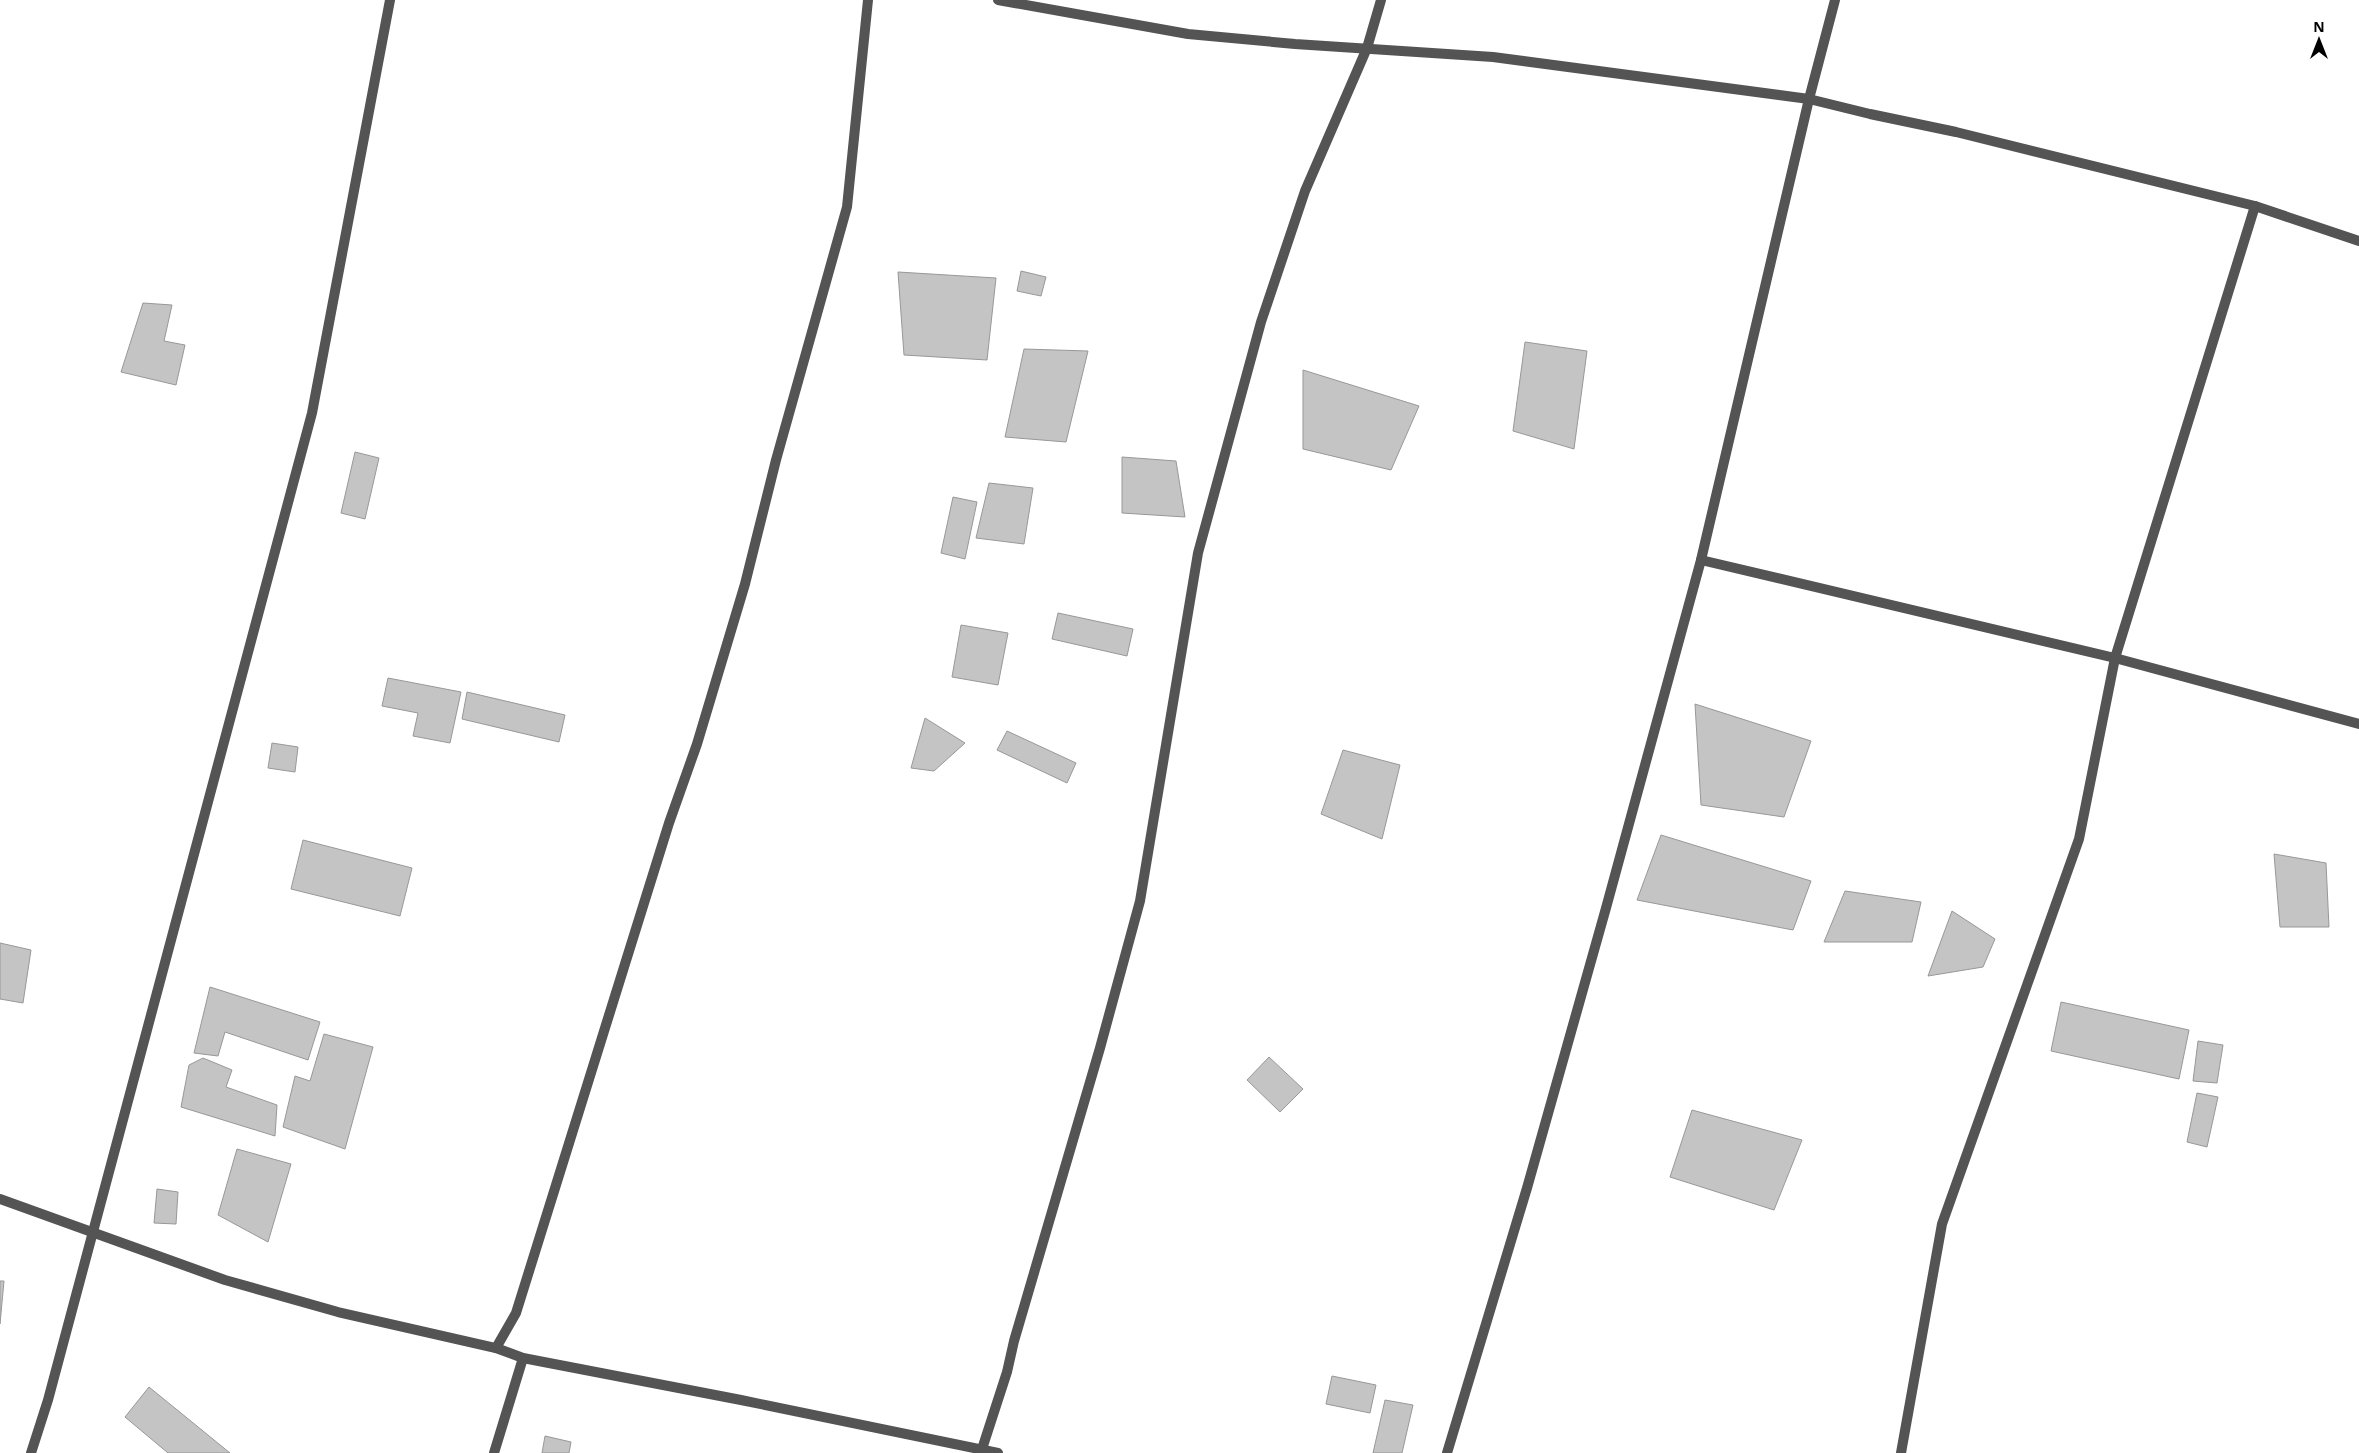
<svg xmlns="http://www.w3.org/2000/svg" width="2359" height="1453" font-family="'Open Sans',sans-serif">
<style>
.building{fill:#c4c4c4;stroke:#989898}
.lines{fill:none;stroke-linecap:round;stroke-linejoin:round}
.minor{stroke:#545454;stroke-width:10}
</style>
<rect width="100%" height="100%" fill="#fff"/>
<!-- building -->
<g class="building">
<polygon points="1021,271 1046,277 1041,296 1017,291"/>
<polygon points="898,272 996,278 987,360 904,355"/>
<polygon points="143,303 172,305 164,341 185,345 176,385 121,372"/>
<polygon points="1525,342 1587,351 1574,449 1513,431"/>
<polygon points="1024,349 1088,351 1066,442 1005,437"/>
<polygon points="1303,370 1419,406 1391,470 1303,449"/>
<polygon points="355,452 379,458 365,519 341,513"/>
<polygon points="1122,457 1176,461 1185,517 1122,513"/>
<polygon points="989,483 1033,488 1024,544 976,538"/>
<polygon points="953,497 977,502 965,559 941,553"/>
<polygon points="1058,613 1133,629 1127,656 1052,639"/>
<polygon points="961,625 1008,633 998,685 952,677"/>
<polygon points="388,678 461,692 450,743 413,736 418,713 382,706"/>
<polygon points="467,692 565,715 559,742 462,719"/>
<polygon points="1695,704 1811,741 1784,817 1701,805"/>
<polygon points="925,718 965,743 934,771 911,768"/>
<polygon points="1007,731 1076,763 1067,783 997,750"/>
<polygon points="272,743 298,747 295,772 268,768"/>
<polygon points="1343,750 1400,765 1382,839 1321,814"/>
<polygon points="1661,835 1811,881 1793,930 1637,900"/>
<polygon points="303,840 412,868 400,916 291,889"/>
<polygon points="2274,854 2326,863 2329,927 2280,927"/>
<polygon points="1845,891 1921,902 1912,942 1824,942"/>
<polygon points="1952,911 1995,939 1983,967 1928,976"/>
<polygon points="0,943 31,950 23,1003 0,999"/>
<polygon points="210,987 320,1022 308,1060 225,1032 218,1056 194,1053"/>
<polygon points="2061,1002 2189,1030 2179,1079 2051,1051"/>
<polygon points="324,1034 373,1047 345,1149 283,1127 295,1076 310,1081"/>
<polygon points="2198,1041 2223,1045 2217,1083 2193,1081"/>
<polygon points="1269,1057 1303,1089 1280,1112 1247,1080"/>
<polygon points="203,1058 232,1070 226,1087 277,1105 275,1136 181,1107 189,1065"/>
<polygon points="2197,1093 2218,1097 2207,1147 2187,1142"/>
<polygon points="1692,1110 1802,1140 1774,1210 1670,1177"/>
<polygon points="237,1149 291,1164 268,1242 218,1215"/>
<polygon points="157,1189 178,1192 176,1224 154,1223"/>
<polygon points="0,1281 4,1281 0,1324"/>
<polygon points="1332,1376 1376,1385 1370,1413 1326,1404"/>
<polygon points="149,1387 230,1453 168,1453 125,1417"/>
<polygon points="1385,1400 1413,1405 1402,1453 1373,1453"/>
<polygon points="545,1436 571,1442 569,1453 542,1453"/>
</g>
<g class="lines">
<!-- minor -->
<g class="minor">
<polyline points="998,0 1188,34 1295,44 1493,57 1809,99 1870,114 1956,132 2255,206 2359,241"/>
<polyline points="1701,560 2115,658 2359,724"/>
<polyline points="0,1199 225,1280 338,1312 496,1348 516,1313 669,823 697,744 745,584 776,460 847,207 868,0"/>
<polyline points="496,1348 523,1358 741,1400 998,1453"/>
<polyline points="982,1449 1007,1372 1014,1341 1100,1048 1140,901 1198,553 1261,322 1305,191 1367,48 1381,0"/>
<polyline points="31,1453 48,1400 312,413 390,0"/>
<polyline points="494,1453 523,1358"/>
<polyline points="1447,1453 1527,1188 1606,908 1701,560 1809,99 1835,0"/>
<polyline points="1901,1453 1942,1224 2079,839 2115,658 2255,206"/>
</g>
</g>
<!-- north arrow -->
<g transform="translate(2319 40)" stroke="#ffffff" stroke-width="4" paint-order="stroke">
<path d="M0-4L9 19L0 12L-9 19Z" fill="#000000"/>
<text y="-8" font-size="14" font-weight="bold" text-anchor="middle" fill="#000000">N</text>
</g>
</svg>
